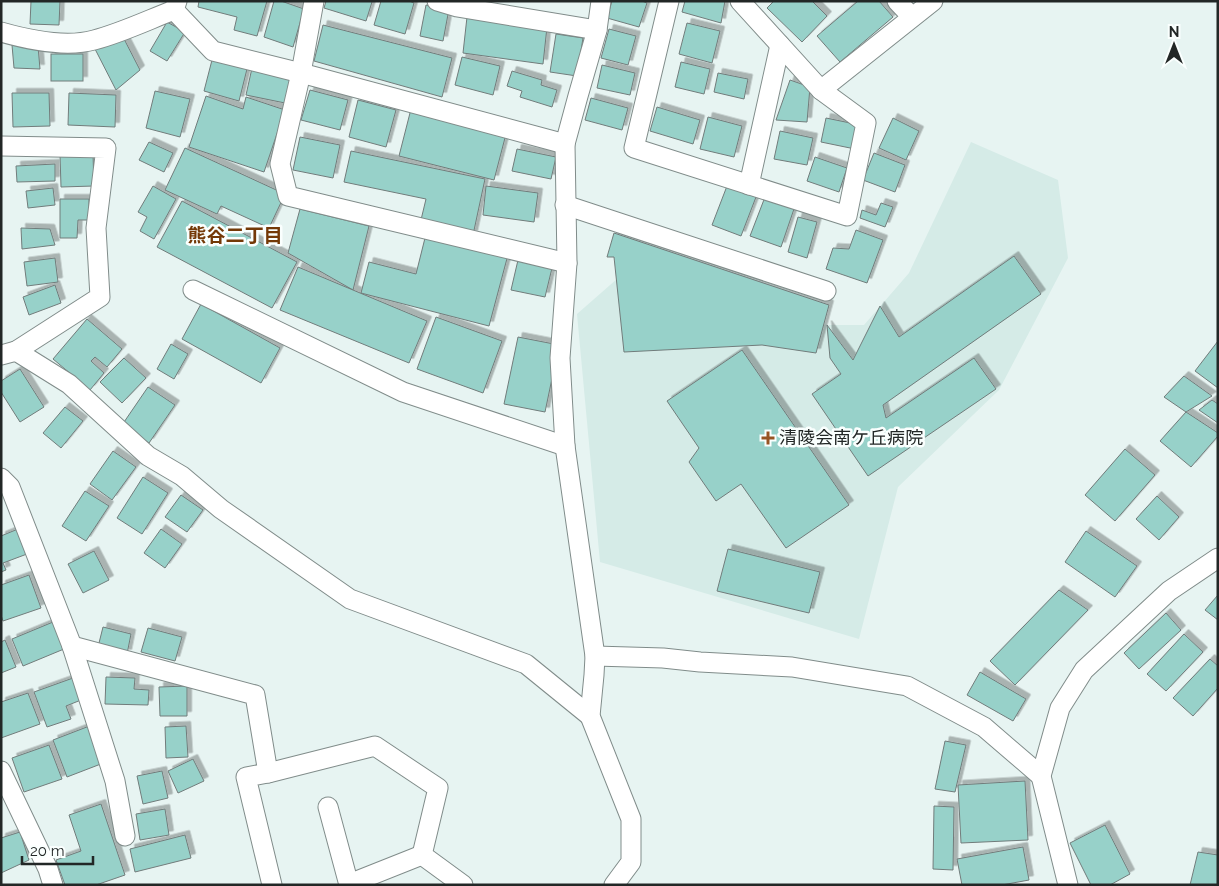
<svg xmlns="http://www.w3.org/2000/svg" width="1219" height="886" font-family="Raleway,'Noto Sans JP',sans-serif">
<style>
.built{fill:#d5ebe7}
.building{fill:#97d1c9;stroke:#717c7b;filter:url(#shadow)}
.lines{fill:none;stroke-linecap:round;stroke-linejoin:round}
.street-casing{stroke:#808c8a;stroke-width:21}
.street{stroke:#fff;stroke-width:19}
.poi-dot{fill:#975424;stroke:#fafffe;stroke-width:2}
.labels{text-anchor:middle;stroke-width:5;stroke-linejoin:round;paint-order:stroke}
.poi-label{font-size:18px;fill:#222726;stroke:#fafffe;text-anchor:start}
.neighbourhood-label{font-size:19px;font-weight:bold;fill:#743907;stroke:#fafffe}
</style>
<defs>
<filter id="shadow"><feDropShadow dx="4.5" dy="-4.5" stdDeviation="0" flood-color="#0004"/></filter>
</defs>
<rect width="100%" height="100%" fill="#e7f4f2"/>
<!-- built -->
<polygon class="built" points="971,142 1058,180 1068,258 999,390 898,487 859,639 600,562 577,314 642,257 827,325 864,325 909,273"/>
<!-- building -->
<g class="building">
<polygon points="31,1 60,1 59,25 30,24"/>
<polygon points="199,1 267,1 257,36 234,30 237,17 198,7"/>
<polygon points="274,1 281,1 304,9 293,47 264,37"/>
<polygon points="326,1 371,1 372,2 366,21 324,8"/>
<polygon points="381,1 409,1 414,3 405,34 374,25"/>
<polygon points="612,1 642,1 647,3 639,27 607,18"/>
<polygon points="685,1 725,1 721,23 682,12"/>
<polygon points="774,1 812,1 827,16 802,42 767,8"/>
<polygon points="858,1 879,1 893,17 840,62 817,36"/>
<polygon points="426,5 449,9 443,41 420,36"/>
<polygon points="467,17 547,27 543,64 463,53"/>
<polygon points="167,22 185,32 167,61 150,51"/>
<polygon points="687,23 720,31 712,63 679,54"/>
<polygon points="323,25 452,58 442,97 314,61"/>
<polygon points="609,29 636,36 628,65 601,58"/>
<polygon points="556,34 583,38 577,76 550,72"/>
<polygon points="122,35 140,70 116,90 95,49"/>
<polygon points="12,45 38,46 40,69 14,68"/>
<rect x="51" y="54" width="32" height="27"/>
<polygon points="462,57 500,66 493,95 455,85"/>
<polygon points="212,60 247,69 239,101 204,91"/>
<polygon points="681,62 710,69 704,94 675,87"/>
<polygon points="602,65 635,73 630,95 597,88"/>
<polygon points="252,68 291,77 285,103 246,95"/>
<polygon points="512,71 542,80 541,85 557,90 552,107 520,97 522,91 507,86"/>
<polygon points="718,73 748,79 744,99 714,92"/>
<polygon points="790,80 810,87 807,122 776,120"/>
<polygon points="310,90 348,100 340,130 301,120"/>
<polygon points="155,91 190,99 180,137 146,128"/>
<polygon points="12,93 49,93 50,126 13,127"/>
<polygon points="69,93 116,95 115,127 68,125"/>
<polygon points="206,96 243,109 246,97 285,110 264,172 189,147"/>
<polygon points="591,98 628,108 622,130 585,120"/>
<polygon points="358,100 396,110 386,147 349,137"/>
<polygon points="657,107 700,120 693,144 650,131"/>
<polygon points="411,109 506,134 494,180 399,156"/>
<polygon points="708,117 742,126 734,157 700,149"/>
<polygon points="826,118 860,125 855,149 821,142"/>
<polygon points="893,118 919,131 906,160 879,148"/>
<polygon points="780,131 813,138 807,165 774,159"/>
<polygon points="300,137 340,145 333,178 293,170"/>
<polygon points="149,142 173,153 164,172 139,160"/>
<polygon points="185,148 285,194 269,228 221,206 217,214 165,190"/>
<polygon points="517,149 556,157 551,179 512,171"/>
<polygon points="351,151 485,179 473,235 420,224 426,199 344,182"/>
<polygon points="874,153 905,165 895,192 863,180"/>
<polygon points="93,154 94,186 61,187 60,155"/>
<polygon points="815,157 847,168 839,192 807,181"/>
<polygon points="55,164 55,181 17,182 16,166"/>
<polygon points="153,186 176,199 154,239 140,231 147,217 138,212"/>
<polygon points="486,186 538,193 534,222 483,215"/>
<polygon points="727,186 756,197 741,236 712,225"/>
<polygon points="53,188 55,205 28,208 26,191"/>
<polygon points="765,197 795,206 781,247 750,236"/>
<polygon points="60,199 89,199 89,220 78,220 77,238 60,238"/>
<polygon points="182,201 297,262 272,308 157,247"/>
<polygon points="881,203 893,207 885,227 860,218 862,210 876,215"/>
<polygon points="300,209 369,226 353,290 288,253"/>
<polygon points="798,217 817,222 807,258 788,252"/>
<polygon points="21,228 50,229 55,245 22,249"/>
<polygon points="427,230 509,251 489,326 361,293 369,262 416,274"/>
<polygon points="856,230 883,240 867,283 826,269 833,248 849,249"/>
<polygon points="614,233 829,305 816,353 762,345 624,352 614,257 607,257"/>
<polygon points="1014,256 1041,294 883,405 886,418 974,358 996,389 868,476 812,394 841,374 830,358 827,325 853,360 880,306 899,337"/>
<polygon points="55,258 58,282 27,286 24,262"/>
<polygon points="518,260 552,268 545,297 511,290"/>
<polygon points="298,267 427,321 409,363 280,310"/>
<polygon points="55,285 61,303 29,315 23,297"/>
<polygon points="201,304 280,348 261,383 182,339"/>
<polygon points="436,317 502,341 483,393 417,369"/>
<polygon points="87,319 122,349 107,367 95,357 91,361 104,373 90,390 53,359"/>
<polygon points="518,337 559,345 545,412 504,404"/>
<polygon points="1218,341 1218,388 1195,371"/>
<polygon points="171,344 188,354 174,379 157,369"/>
<polygon points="742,350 849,505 786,548 741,484 716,501 689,462 699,448 667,401"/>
<polygon points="124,358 146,378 122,403 100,382"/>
<polygon points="20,369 44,407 20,422 1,392 1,381"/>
<polygon points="1184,376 1212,396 1186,412 1164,397"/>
<polygon points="148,387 175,405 149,443 122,425"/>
<polygon points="1212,400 1218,404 1218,423 1199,410"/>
<polygon points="65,407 83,421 61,448 43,433"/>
<polygon points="1186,412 1218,433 1218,436 1191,467 1160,441"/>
<polygon points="1125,449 1155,475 1115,521 1085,495"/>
<polygon points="113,451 136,467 112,500 90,484"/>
<polygon points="143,477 168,493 142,534 117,518"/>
<polygon points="85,491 109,506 86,541 62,526"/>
<polygon points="181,495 203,510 187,532 165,517"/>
<polygon points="1157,496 1179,517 1159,540 1136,519"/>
<polygon points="18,529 27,554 3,563 6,570 1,572 1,536"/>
<polygon points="161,529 182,544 165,568 144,553"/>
<polygon points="1086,531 1137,566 1115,597 1065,562"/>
<polygon points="728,549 820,572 809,613 717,591"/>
<polygon points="94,551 109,580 83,593 68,564"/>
<polygon points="29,575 41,608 3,621 1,615 1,585"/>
<polygon points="1059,590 1088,610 1015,685 990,661"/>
<polygon points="1218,595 1218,620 1205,610"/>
<polygon points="1166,613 1181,630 1139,669 1124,653"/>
<polygon points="53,622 64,649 23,666 12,639"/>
<polygon points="103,627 131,634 127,654 98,647"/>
<polygon points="148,628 182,637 175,661 141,652"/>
<polygon points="1184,634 1203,652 1166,691 1147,674"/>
<polygon points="5,640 16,667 1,673 1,642"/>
<polygon points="1210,659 1218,666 1218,688 1193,716 1173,698"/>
<polygon points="980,672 1026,699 1013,721 967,695"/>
<polygon points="106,677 135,678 134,689 149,690 148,705 105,704"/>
<polygon points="73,678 81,700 66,706 71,719 47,727 34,692"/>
<polygon points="187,686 187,716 160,716 159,687"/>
<polygon points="28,693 40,724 1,738 1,702"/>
<polygon points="92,725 106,762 67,777 53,740"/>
<polygon points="186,726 188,757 166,758 165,727"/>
<polygon points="945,741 966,745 955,792 935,789"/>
<polygon points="49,745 62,779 24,792 12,758"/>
<polygon points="193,759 204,781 178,793 168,771"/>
<polygon points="162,771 168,798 143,804 137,776"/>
<polygon points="1025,781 1028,840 961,843 958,785"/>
<polygon points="101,804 125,875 96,885 65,885 56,860 81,851 69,815"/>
<polygon points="934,806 954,807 953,870 933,869"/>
<polygon points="165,809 169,835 140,840 136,814"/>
<polygon points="1105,825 1130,874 1110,885 1091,885 1070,843"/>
<polygon points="20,832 29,860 1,873 1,838"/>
<polygon points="185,835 191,858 135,872 130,849"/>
<polygon points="1023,847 1029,880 1002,885 962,885 957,859"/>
<polygon points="1198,852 1218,855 1218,885 1190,885"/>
</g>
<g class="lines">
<defs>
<g id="street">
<polyline points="314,1 301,73 280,164 288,196 567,263"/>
<polyline points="437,1 457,7 597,30"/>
<polyline points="601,1 597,30 578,96 565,144 567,263 560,358 565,446 595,656 594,675 590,716 631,819 631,862 614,885"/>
<polyline points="669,1 634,148 847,216 866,123 821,90 740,1"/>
<polyline points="897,1 912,17"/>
<polyline points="174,10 213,51 301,73 565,144"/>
<path d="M 1,32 C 29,40 65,48 94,40 C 121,33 148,20 174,10 L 177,1"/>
<polyline points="821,90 933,1"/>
<polyline points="1,146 106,148 96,228 100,297 16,351"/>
<polyline points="749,185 780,45"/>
<polyline points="565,205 826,291"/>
<polyline points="193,290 403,392 565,446"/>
<polyline points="1,355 16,351 69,384 148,456 182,476 221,509 350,599 526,664 590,716"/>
<polyline points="1,478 10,487 72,646 255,695 268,773 246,777 272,885"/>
<polyline points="72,646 115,781 125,836"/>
<polyline points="595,656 663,658 700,662 792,667 907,686 984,727 1041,776"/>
<polyline points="1,771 48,869 53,885"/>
<polyline points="268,773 375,746 438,788 422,855 463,885"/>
<polyline points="328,807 349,885"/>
<polyline points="349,884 422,855"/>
<polyline points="1068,885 1041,776 1060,708 1084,670 1169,591 1218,558"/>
</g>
</defs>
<!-- street casing -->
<use href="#street" class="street-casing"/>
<!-- street -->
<use href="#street" class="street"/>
</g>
<!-- markers -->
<path class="poi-dot" d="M765.5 430.5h5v5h5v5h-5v5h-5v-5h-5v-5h5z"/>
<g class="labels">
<!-- poi labels -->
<g class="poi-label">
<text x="779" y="444">清陵会南ケ丘病院</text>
</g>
<!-- neighbourhood labels -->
<g class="neighbourhood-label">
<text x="235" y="242">熊谷二丁目</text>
</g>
</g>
<!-- border -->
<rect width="1219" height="886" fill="none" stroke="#222726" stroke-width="5"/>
<!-- north arrow -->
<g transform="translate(1174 45)" stroke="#fafffe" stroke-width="4" paint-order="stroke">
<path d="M0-4L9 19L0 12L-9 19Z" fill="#222726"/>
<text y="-8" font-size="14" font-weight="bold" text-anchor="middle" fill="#222726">N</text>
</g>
<!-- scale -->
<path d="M22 856v8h71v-8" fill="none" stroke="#222726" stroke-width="2.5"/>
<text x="30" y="856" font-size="15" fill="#222726" stroke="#fafffe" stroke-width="4" paint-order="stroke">20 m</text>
</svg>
